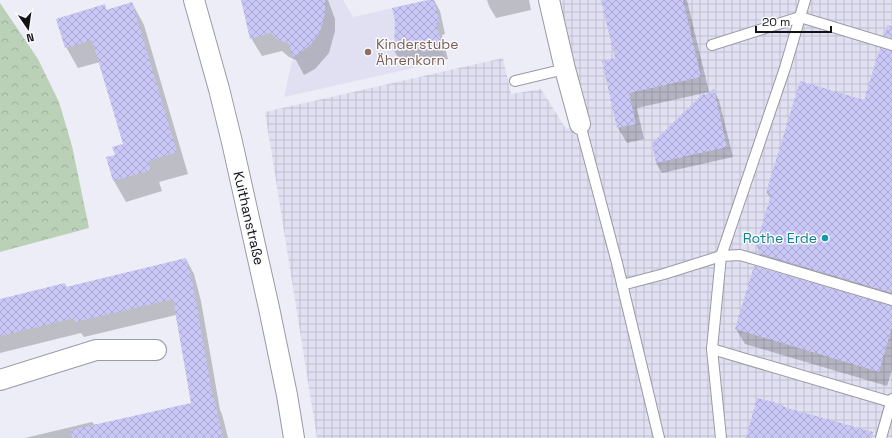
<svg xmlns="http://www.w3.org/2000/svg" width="892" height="438" font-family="'Space Grotesk',sans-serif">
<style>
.built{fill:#e0e0f2}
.industrial{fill:url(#industrial-grid)}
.park{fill:url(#park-crowns)}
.shadow{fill:#0003}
.building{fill:url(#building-cross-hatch)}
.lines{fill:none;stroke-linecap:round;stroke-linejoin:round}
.lane-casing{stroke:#9a9aa5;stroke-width:12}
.street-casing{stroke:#9a9aa5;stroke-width:22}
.lane{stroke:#fff;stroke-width:10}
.street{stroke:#fff;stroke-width:20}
.education-dot{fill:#8d6e63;stroke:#fbfbfd;stroke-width:1.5}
.culture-dot{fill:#0f9aa8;stroke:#fbfbfd;stroke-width:1.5}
.labels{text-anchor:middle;stroke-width:3;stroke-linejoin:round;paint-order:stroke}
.education-label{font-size:14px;fill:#785e54;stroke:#fbfbfd;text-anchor:start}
.street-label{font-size:14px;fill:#121216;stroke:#fbfbfd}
.culture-label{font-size:14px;fill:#0d838f;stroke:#fbfbfd;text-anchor:end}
</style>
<defs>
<pattern id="industrial-grid" width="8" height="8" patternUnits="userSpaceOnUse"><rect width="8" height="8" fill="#e0e0f2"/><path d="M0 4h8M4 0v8" fill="none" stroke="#bfbfcf"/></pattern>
<pattern id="park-crowns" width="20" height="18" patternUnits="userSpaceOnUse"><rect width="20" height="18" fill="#bad1b7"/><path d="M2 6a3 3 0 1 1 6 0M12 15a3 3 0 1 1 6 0" fill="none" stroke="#9fb29d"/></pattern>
<pattern id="building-cross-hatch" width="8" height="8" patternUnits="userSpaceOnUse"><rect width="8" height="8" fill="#c9c7f6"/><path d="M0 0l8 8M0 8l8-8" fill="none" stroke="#acaad2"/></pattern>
</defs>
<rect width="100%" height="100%" fill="#ededf8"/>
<!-- built -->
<polygon class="built" points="302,0 343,0 353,17 428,0 434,0 440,23 437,24 445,61 284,97 293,57 288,41"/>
<!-- industrial -->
<polygon class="industrial" points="552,0 892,0 892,438 317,438 265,112 503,58 511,94 541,89 566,129 580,124"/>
<!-- park -->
<polygon class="park" points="0,3 38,59 59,102 72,146 89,228 0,252"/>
<!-- shadow -->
<g class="shadow">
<polygon points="242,0 328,0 335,19 335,31 329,53 315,69 304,75 296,60 289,57 282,51 262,56 251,38"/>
<polygon points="434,0 440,11 445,34 442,35 448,59 431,63 427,57 401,63 395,52"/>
<polygon points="487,0 529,0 531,10 496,18 489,6"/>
<polygon points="602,0 687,0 709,92 637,108 644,139 627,143 618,128 604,62 616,59"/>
<polygon points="132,3 144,25 188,174 159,182 162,191 126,202 114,181 116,156 124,144 100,62 78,68 66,47 104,5 107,11"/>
<polygon points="892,62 892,305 767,268 759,253 759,251 757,246 771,198 767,193 865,102"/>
<polygon points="713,90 719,100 733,157 662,173 656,163 705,96"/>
<polygon points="186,259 194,274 201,301 220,410 222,414 228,438 25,438 92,422 95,425 192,404 176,315 84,337 81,333 0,353 0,300 65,284 67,288"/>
<polygon points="892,307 892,370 887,386 745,344 736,329"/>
</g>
<!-- building -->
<g class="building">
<polygon points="241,0 325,0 325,12 323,22 319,34 312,43 304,50 293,57 289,44 277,39 271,33 250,39"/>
<polygon points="428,0 434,0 440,23 436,23 443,48 423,52 422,46 394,52 395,21 392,8"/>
<polygon points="601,0 683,0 701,77 629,93 636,124 617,128 602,61 615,58"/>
<polygon points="132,2 177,152 148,161 151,170 113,181 106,157 115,155 112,147 123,144 92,40 65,48 56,19 105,4 106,10"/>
<polygon points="887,25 892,26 892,38 884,36"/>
<polygon points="880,48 892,51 892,293 758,253 759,247 756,246 771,194 766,193 800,81 864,100"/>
<polygon points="714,89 727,147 656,163 652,143 704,93 705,95"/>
<polygon points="186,258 193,285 213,398 214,398 223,438 72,438 71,430 191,403 173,299 75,322 74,318 0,336 0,299 65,283 66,287"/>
<polygon points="754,266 892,306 892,327 879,372 735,329"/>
<polygon points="757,398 777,403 787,408 873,432 872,438 746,438"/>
</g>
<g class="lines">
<defs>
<g id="lane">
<polyline points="712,45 800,17 892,45"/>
<polyline points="515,81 565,69"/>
<polyline points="580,124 617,263 659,438"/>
<polyline points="622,285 664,274 721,256 740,255 892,300"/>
<polyline points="712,349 891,402"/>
<polyline points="721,438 712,349 721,256 785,68 805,0"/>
<polyline points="881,438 892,399"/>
</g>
<g id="street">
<polyline points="194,0 219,89 232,142 269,308 287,395 294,438"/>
<polyline points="549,0 565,69 580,124"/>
<polyline points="0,380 96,350 156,350"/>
</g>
</defs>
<!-- lane casing -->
<use href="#lane" class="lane-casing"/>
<!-- street casing -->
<use href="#street" class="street-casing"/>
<!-- lane -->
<use href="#lane" class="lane"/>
<!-- street -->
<use href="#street" class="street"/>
</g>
<!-- markers -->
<circle class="education-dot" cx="368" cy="52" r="4"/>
<circle class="culture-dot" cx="825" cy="238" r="4"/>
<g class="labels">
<!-- education labels -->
<g class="education-label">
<text x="376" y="49">Kinderstube<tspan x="376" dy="16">Ährenkorn</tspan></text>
</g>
<!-- street labels -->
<g class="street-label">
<text transform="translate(249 218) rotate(77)" y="5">Kuithanstraße</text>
</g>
<!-- culture labels -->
<g class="culture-label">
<text x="817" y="243">Rothe Erde</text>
</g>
</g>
<!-- north arrow -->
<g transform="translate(28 28) rotate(167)" stroke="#fbfbfd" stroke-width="3" paint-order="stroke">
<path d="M0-3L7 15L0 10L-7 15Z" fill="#121216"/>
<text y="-6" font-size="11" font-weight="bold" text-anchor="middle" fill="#121216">N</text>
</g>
<!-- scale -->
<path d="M756 26v6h75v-6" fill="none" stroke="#121216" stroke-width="2"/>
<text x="762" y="26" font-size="12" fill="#121216" stroke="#fbfbfd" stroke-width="3" paint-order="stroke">20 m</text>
</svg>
